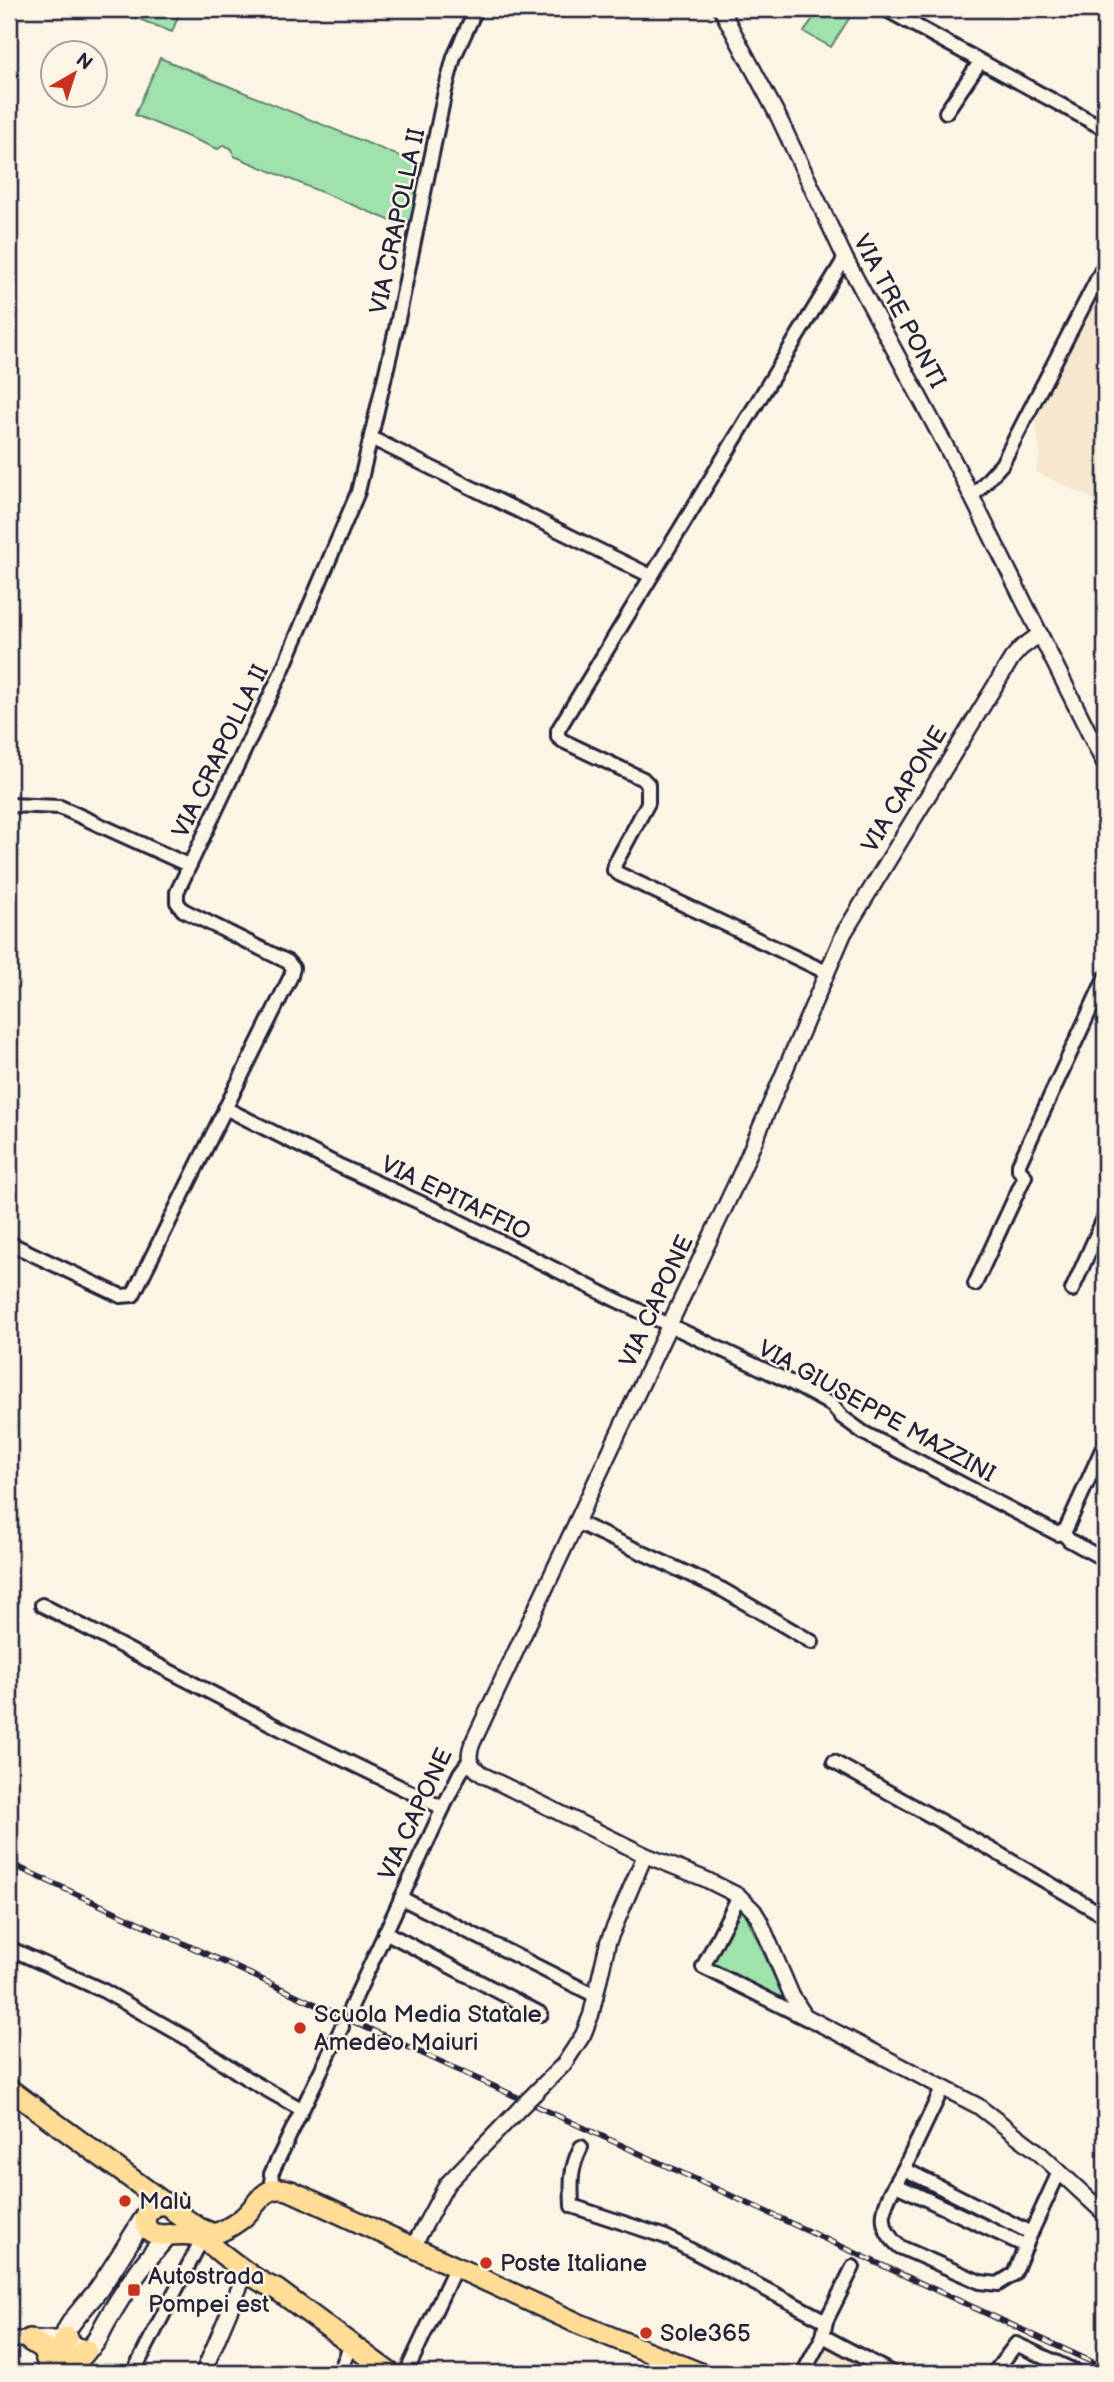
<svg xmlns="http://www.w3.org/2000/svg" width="1114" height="2382" font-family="'Balsamiq Sans',sans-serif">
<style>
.built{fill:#f6e7ce}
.green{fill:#a0e2ab;stroke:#618273;stroke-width:2}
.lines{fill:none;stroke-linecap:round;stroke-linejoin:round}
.minor-casing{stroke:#22223b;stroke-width:18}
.tertiary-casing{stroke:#22223b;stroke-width:19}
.secondary-casing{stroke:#22223b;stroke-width:23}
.primary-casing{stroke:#22223b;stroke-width:24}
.motorway-casing{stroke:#22223b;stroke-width:26}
.minor{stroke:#fcf5e5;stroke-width:12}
.tertiary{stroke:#fcf5e5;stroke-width:14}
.secondary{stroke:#fcf5e5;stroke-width:18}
.primary{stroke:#ffdd96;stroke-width:19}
.motorway{stroke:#ffdd96;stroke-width:21}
.rail-casing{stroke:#22223b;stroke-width:6}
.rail{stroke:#fcf5e5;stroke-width:3.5;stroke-dasharray:10;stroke-linecap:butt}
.tertiary-bridge-casing{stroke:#22223b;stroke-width:19;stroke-linecap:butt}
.tertiary-bridge{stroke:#fcf5e5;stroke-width:14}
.poi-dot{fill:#c8321e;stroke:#fcf5e5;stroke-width:2.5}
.labels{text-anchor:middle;stroke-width:5;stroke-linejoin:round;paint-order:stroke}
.street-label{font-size:24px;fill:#22223b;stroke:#fcf5e5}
.poi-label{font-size:24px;fill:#22223b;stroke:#fcf5e5;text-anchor:start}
</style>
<rect width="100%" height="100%" fill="#fcf5e5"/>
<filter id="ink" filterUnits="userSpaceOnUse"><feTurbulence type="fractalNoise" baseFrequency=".0143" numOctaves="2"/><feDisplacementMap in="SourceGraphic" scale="14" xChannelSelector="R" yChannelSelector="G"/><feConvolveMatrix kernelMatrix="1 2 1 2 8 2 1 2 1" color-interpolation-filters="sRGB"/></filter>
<g filter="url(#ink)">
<!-- built -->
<g class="built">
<polygon points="1105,273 1105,504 1036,472 1040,456 1036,422 1045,396"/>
<polygon points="831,2342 888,2373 814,2373"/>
</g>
<!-- green -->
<g class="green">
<polygon points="113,9 181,9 172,32"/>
<polygon points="819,9 855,9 831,47 804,32"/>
<polygon points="160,58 426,167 413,225 401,225 234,156 232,149 224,145 218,149 135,115"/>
<polygon points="738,1905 747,1917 786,2003 708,1964"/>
</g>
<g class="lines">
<defs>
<g id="minor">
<polyline points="885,9 1105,129"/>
<polyline points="946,112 980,62"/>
<polyline points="371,438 651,576"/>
<polyline points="972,497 1002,464 1105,264"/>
<polyline points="9,805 60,807 188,865"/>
<polyline points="826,972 619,874 614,870 615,864 648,803 648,784 643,779 563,741 558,737 558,730 845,258"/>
<polyline points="225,1108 340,1166 443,1213 612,1298 786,1380 832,1405 842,1417 864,1433 1058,1534 1066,1529 1105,1443"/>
<polyline points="9,1243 121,1296 133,1295 291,976 293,968 288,962 183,910 177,902 177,892 282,671 358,492 396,329 445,91 454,57 476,9"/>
<polyline points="975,1284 1025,1176 1019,1170 1019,1164 1105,978"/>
<polyline points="1072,1290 1105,1216"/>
<polyline points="576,1522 723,1590 812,1642"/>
<polyline points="1063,1533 1069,1540 1105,1560"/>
<polyline points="42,1605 281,1729 443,1808"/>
<polyline points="834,1762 994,1851 1105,1916"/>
<polyline points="739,1896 703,1967 807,2019"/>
<polyline points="401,1898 596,1996"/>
<polyline points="385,1932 541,2014"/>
<polyline points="9,1948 104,1991 185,2037 246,2078 301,2109"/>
<polyline points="350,2009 443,1808 460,1773 469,1761"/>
<polyline points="943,2087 904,2169 1031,2233 1059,2172"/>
<path d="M 581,2147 C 570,2169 571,2181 572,2206 L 666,2237 L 826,2321"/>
<path d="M 904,2169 C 889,2196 869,2222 900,2247 L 980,2282 L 998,2284 L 1014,2274 L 1031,2233"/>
<polyline points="896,2185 1026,2246"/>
<polyline points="274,2189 271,2174 342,2027"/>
<polyline points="823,2336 892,2373"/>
<polyline points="133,2373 202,2239"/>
<polyline points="339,2373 351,2345"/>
<polyline points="406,2373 455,2268"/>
<polyline points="803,2373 823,2336 826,2321 853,2267"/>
<polyline points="994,2373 1016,2344 1079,2373"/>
</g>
<g id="tertiary">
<polyline points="721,9 778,116 845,258 957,467 1105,765"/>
<path d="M 1040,634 L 1021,648 L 1012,658 L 844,933 L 740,1175 L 473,1742 C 466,1758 470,1766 483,1775 L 645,1855 L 705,1879 L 739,1896 L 754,1911 L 760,1921 L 792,1996 L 805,2016 L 978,2106 L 1037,2151 L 1105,2214"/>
<polyline points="535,2093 564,2064 583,2035 591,2015 608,1942 645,1855"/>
<polyline points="413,2247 447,2184 520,2108"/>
<polyline points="9,2340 67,2338"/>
<polyline points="203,2373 246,2272"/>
</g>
<path id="secondary" d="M 146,2215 C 130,2240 115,2266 98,2290 C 90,2301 68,2323 66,2333 L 72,2346 L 86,2350 C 97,2345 99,2334 105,2324 C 123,2292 144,2261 169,2234"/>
<g id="primary">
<polyline points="9,2089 170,2207"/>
<path d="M 165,2205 L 156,2205 L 146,2215 C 141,2246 178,2230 195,2236 C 205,2239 214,2247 222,2254 C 240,2267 256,2281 276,2289 L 390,2373"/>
<path d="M 175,2212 L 199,2228 L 214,2234 C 223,2231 232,2226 240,2220 C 259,2206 262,2182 291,2191 L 577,2323 L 700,2373"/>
</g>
<g id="motorway">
<polyline points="30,2340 43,2348 50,2367"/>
<polyline points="47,2373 67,2338"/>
<polyline points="66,2373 86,2350"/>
</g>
</defs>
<!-- minor casing -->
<use href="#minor" class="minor-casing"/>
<!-- tertiary casing -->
<use href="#tertiary" class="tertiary-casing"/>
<!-- secondary casing -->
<use href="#secondary" class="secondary-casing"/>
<!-- primary casing -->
<use href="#primary" class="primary-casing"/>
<!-- motorway casing -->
<use href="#motorway" class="motorway-casing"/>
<!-- minor -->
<use href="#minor" class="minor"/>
<!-- tertiary -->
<use href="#tertiary" class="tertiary"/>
<!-- secondary -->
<use href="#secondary" class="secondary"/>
<!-- primary -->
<use href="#primary" class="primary"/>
<!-- motorway -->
<use href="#motorway" class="motorway"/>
<defs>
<polyline id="rail" points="9,1863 1105,2368"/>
</defs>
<!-- rail casing -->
<use href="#rail" class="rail-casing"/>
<!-- rail -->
<use href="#rail" class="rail"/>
<defs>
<polyline id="tertiary-bridge" points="520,2108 535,2093"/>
</defs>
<!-- tertiary-bridge casing -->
<use href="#tertiary-bridge" class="tertiary-bridge-casing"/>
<!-- tertiary-bridge -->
<use href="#tertiary-bridge" class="tertiary-bridge"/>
</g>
</g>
<!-- markers -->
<g class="poi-dot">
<circle cx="300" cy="2028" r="7"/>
<circle cx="125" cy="2201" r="7"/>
<circle cx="486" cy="2263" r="7"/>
<rect x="127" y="2283" width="14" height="14" rx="3.5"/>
<circle cx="646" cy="2333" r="7"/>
</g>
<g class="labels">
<!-- street labels -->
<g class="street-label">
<text transform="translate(397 221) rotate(-78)" y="8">VIA CRAPOLLA II</text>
<text transform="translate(900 311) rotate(62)" y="8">VIA TRE PONTI</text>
<text transform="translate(220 751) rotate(-64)" y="8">VIA CRAPOLLA II</text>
<text transform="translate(904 789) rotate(-59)" y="8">VIA CAPONE</text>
<text transform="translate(456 1198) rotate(26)" y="8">VIA EPITAFFIO</text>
<text transform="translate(656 1301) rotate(-65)" y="8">VIA CAPONE</text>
<text transform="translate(877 1411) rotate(29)" y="8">VIA GIUSEPPE MAZZINI</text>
<text transform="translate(415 1814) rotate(-65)" y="8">VIA CAPONE</text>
</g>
<!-- poi labels -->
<g class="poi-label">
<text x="314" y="2022">Scuola Media Statale<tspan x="314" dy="28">Amedeo Maiuri</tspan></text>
<text x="139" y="2209">Malù</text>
<text x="500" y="2271">Poste Italiane</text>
<text x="148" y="2284">Autostrada<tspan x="148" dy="28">Pompei est</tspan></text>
<text x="660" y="2341">Sole365</text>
</g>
</g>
<!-- margin -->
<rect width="1114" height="2382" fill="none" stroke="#fcf5e5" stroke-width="35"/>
<rect x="18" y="18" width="1079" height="2347" fill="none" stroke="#22223b" stroke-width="2.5" filter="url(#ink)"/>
<!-- north arrow -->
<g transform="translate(74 74) rotate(39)"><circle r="33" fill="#fcf5e5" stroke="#a5a1a1" stroke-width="2"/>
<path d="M0-5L12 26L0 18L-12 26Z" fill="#c8321e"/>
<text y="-10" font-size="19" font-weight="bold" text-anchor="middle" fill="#22223b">N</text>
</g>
</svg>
